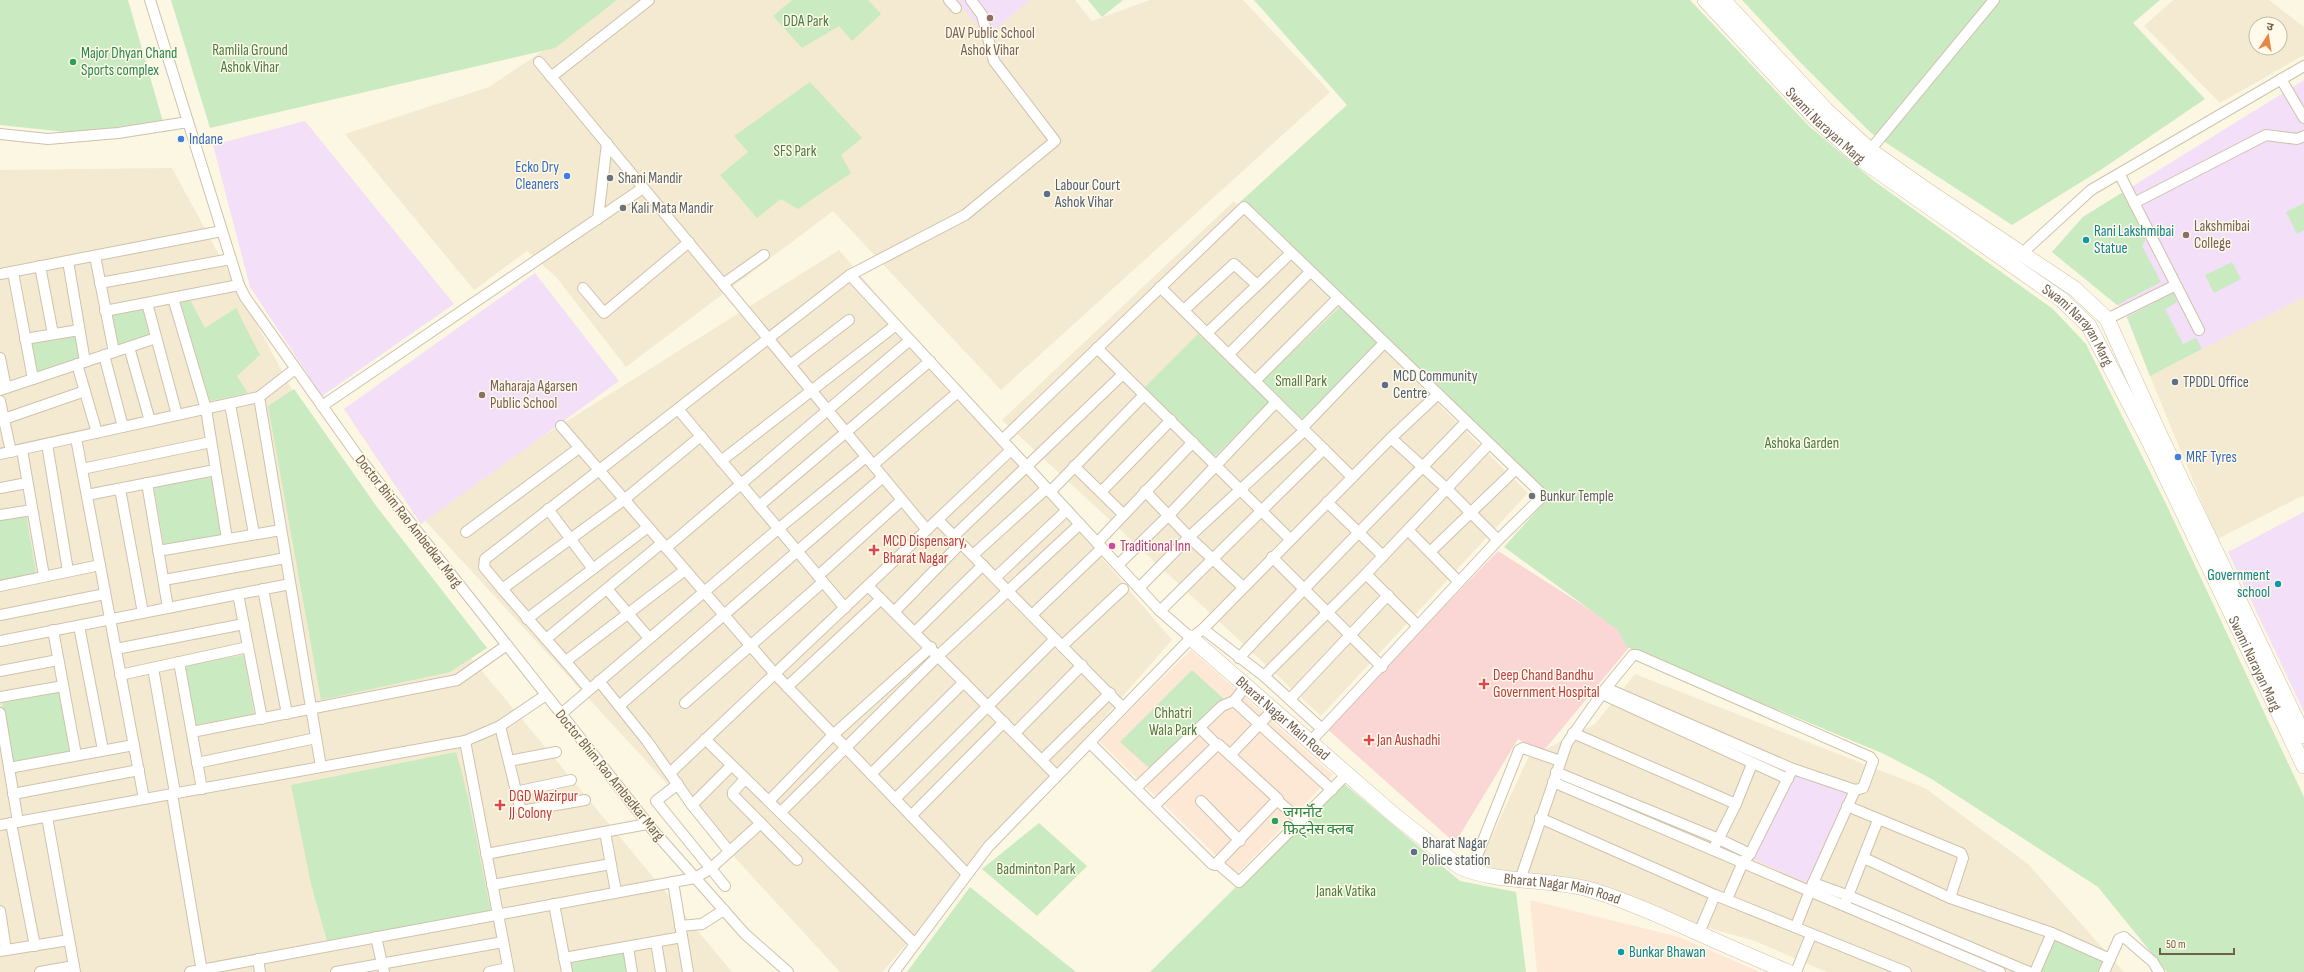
<svg xmlns="http://www.w3.org/2000/svg" width="2304" height="972" font-family="'Sofia Sans Condensed','Noto Sans Devanagari',sans-serif">
<style>
.residential{fill:#f4ead1;fill-rule:evenodd}
.commercial{fill:#fde8d6}
.education{fill:#f3dff8}
.medical{fill:#fad7d5}
.green{fill:#caeac1}
.lines{fill:none;stroke-linecap:round;stroke-linejoin:round}
.street-casing{stroke:#cfc2ac;stroke-width:12}
.secondary-casing{stroke:#d1c1a7;stroke-width:16}
.street{stroke:#fff;stroke-width:10}
.secondary{stroke:#fff;stroke-width:15}
.education-dot{fill:#8d6e63;stroke:#fffae9;stroke-width:1.5}
.leisure-dot{fill:#2e9e5b;stroke:#fffae9;stroke-width:1.5}
.shop-dot{fill:#3f7fe0;stroke:#fffae9;stroke-width:1.5}
.worship-dot{fill:#6b7280;stroke:#fffae9;stroke-width:1.5}
.service-dot{fill:#5c6f8a;stroke:#fffae9;stroke-width:1.5}
.culture-dot{fill:#0f9aa8;stroke:#fffae9;stroke-width:1.5}
.hotel-dot{fill:#d1479c;stroke:#fffae9;stroke-width:1.5}
.health-dot{fill:#e0444e;stroke:#fffae9;stroke-width:1.5}
.labels{text-anchor:middle;stroke-width:3;stroke-linejoin:round;paint-order:stroke}
.park-label{font-size:15px;fill:#487a41;stroke:#fffae9}
.education-label{font-size:15px;fill:#785e54;stroke:#fffae9;text-anchor:start}
.leisure-label{font-size:15px;fill:#27864d;stroke:#fffae9;text-anchor:start}
.street-label{font-size:15px;fill:#745f49;stroke:#fffae9}
.shop-label{font-size:15px;fill:#366cbe;stroke:#fffae9;text-anchor:start}
.worship-label{font-size:15px;fill:#5b616d;stroke:#fffae9;text-anchor:start}
.service-label{font-size:15px;fill:#4e5e75;stroke:#fffae9;text-anchor:start}
.culture-label{font-size:15px;fill:#0d838f;stroke:#fffae9;text-anchor:start}
.health-label{font-size:15px;fill:#be3a42;stroke:#fffae9;text-anchor:start}
.hotel-label{font-size:15px;fill:#b23c85;stroke:#fffae9;text-anchor:start}
</style>
<rect width="100%" height="100%" fill="#fcf7e2"/>
<!-- residential -->
<g class="residential">
<polygon points="618,0 1075,0 1092,21 1150,0 1243,0 1330,92 1001,390 833,211 626,367 557,278 527,251 474,290 345,134 489,87"/>
<path d="M 2173,0 L 2269,0 L 2304,27 L 2304,55 L 2220,103 L 2144,26 ZM 2256,24 L 2280,24 L 2280,48 L 2256,48 Z"/>
<polygon points="172,168 374,541 732,972 0,972 0,170"/>
<polygon points="1234,201 1528,493 1321,716 1002,420"/>
<polygon points="839,250 1172,640 882,972 840,972 419,514"/>
<polygon points="2304,297 2304,495 2217,539 2150,376"/>
<polygon points="1635,674 1925,788 2028,864 2124,972 1827,972 1755,941 1479,864 1528,758 1595,724"/>
</g>
<!-- commercial -->
<g class="commercial">
<polygon points="1191,650 1333,775 1236,875 1099,741"/>
<polygon points="1530,900 1679,937 1760,972 1537,972"/>
</g>
<!-- education -->
<g class="education">
<polygon points="956,0 1030,0 987,36"/>
<polygon points="2304,80 2304,297 2150,376 2124,310 2052,252 2083,217"/>
<polygon points="305,121 454,304 322,396 250,287 213,145"/>
<polygon points="535,273 619,381 421,524 344,409"/>
<polygon points="2304,512 2304,712 2228,552"/>
<polygon points="1795,768 1849,792 1808,883 1754,859"/>
</g>
<!-- medical -->
<polygon class="medical" points="1498,551 1636,639 1541,754 1518,739 1455,843 1326,728"/>
<!-- green -->
<g class="green">
<polygon points="0,0 128,0 163,122 75,133 0,125"/>
<polygon points="171,0 617,0 555,48 210,128"/>
<polygon points="792,0 868,0 881,14 852,41 839,26 802,48 773,16"/>
<polygon points="1088,0 1123,0 1102,17"/>
<polygon points="1254,0 1690,0 1809,126 1874,181 2053,309 2086,344 2167,506 2304,797 2304,972 2167,972 2098,887 1930,778 1884,754 1627,647 1618,630 1504,547 1551,495 1240,202 1347,105"/>
<polygon points="1742,0 2160,0 2133,23 2205,99 2102,169 2012,225 1871,133 1799,61"/>
<polygon points="810,82 862,138 841,155 851,173 798,209 781,199 757,218 720,175 748,152 734,136"/>
<polygon points="2123,192 2147,237 2142,246 2161,282 2117,305 2052,252 2083,217"/>
<polygon points="2304,203 2304,230 2297,234 2286,212"/>
<polygon points="2232,262 2241,279 2214,293 2205,275"/>
<polygon points="2173,293 2177,302 2165,309 2183,344 2196,338 2202,349 2150,376 2127,317"/>
<polygon points="190,300 205,328 236,308 260,355 237,376 248,393 210,401 180,302"/>
<polygon points="147,305 155,336 115,350 107,312"/>
<polygon points="1340,307 1378,343 1301,420 1262,381"/>
<polygon points="79,332 83,360 33,376 27,340"/>
<polygon points="1198,334 1269,402 1214,457 1144,388"/>
<polygon points="294,389 377,507 487,648 450,672 321,700 268,406"/>
<polygon points="212,477 223,536 164,546 154,487"/>
<polygon points="26,514 36,573 0,580 0,518"/>
<polygon points="244,655 254,714 195,725 185,665"/>
<polygon points="1192,670 1226,701 1155,773 1120,742"/>
<polygon points="61,692 71,752 12,762 2,703"/>
<path d="M 456,752 C 472,804 479,858 491,911 L 327,941 L 311,884 L 291,785 Z"/>
<polygon points="1342,782 1460,881 1516,892 1526,972 1150,972"/>
<polygon points="1039,823 1087,866 1037,916 982,869"/>
<polygon points="970,887 1076,972 907,972"/>
<polygon points="2051,939 2105,961 2100,972 2037,972"/>
<polygon points="626,949 630,972 569,972 566,961"/>
</g>
<g class="lines">
<defs>
<g id="street">
<polyline points="150,0 239,285 245,297 357,455 652,829 745,934 788,972"/>
<polyline points="949,0 956,8"/>
<polyline points="539,62 927,530"/>
<polyline points="551,77 649,0"/>
<polyline points="2281,79 2304,118"/>
<polyline points="0,134 48,139 118,133 188,122"/>
<polyline points="1866,155 1994,0"/>
<polyline points="2134,203 2266,135 2297,139 2304,136"/>
<polyline points="598,219 607,143"/>
<polyline points="95,256 114,352"/>
<polyline points="2018,257 2091,190 2304,66"/>
<polyline points="68,261 85,362"/>
<polyline points="40,266 53,334"/>
<polyline points="13,272 33,379"/>
<polyline points="0,274 222,231"/>
<polyline points="850,275 1160,611 1191,638"/>
<polyline points="100,283 231,259"/>
<polyline points="723,284 764,255"/>
<polyline points="2176,285 2199,330"/>
<polyline points="1160,287 1352,477"/>
<polyline points="583,288 604,313 689,242"/>
<polyline points="173,298 206,409 227,539"/>
<polyline points="147,303 177,415"/>
<polyline points="1184,310 1234,264 1257,285"/>
<polyline points="105,311 239,285"/>
<polyline points="2107,319 2176,285 2120,175"/>
<polyline points="1207,333 1291,253"/>
<polyline points="25,339 79,330"/>
<polyline points="129,347 150,421"/>
<polyline points="1097,348 1290,539"/>
<polyline points="1229,354 1310,272"/>
<polyline points="104,355 123,427"/>
<polyline points="0,358 6,388"/>
<polyline points="77,364 97,433"/>
<polyline points="790,365 849,320"/>
<polyline points="1255,381 1338,298"/>
<polyline points="0,390 156,338"/>
<polyline points="259,397 321,767"/>
<polyline points="0,401 11,452"/>
<polyline points="230,404 254,534"/>
<polyline points="322,406 643,188"/>
<polyline points="678,409 845,608"/>
<polyline points="4,419 85,391"/>
<polyline points="561,426 775,674 967,874"/>
<polyline points="1302,428 1384,343"/>
<polyline points="76,438 144,799"/>
<polyline points="1391,438 1447,489 1498,540"/>
<polyline points="1002,440 1244,207 1542,494 1542,497 1498,540 1310,742"/>
<polyline points="47,444 68,571"/>
<polyline points="22,450 44,576"/>
<polyline points="0,454 259,397 295,369"/>
<polyline points="721,461 896,325"/>
<polyline points="873,465 958,392"/>
<polyline points="1074,466 1123,514"/>
<polyline points="82,469 211,442"/>
<polyline points="147,483 168,608"/>
<polyline points="0,488 27,483"/>
<polyline points="120,489 143,613"/>
<polyline points="1145,491 1189,537 1243,587"/>
<polyline points="1050,492 1144,395"/>
<polyline points="1101,492 1171,420"/>
<polyline points="87,495 215,470"/>
<polyline points="1327,502 1383,556"/>
<polyline points="759,506 930,361"/>
<polyline points="548,509 593,569"/>
<polyline points="0,515 32,510"/>
<polyline points="938,520 1123,708"/>
<polyline points="1408,530 1459,582"/>
<polyline points="466,532 579,448"/>
<polyline points="954,536 1123,374"/>
<polyline points="1097,543 1193,442"/>
<polyline points="666,548 910,340"/>
<polyline points="158,551 281,530"/>
<polyline points="1430,552 1515,470"/>
<polyline points="973,555 1047,488"/>
<polyline points="1272,557 1382,667"/>
<polyline points="1118,565 1168,516 1276,402"/>
<polyline points="1366,574 1418,626"/>
<polyline points="818,576 902,500"/>
<polyline points="995,578 1067,510"/>
<polyline points="164,580 286,558"/>
<polyline points="0,586 100,565"/>
<polyline points="868,586 1057,776"/>
<polyline points="1139,588 1189,537 1305,430"/>
<polyline points="263,589 287,714"/>
<polyline points="502,589 625,499 701,436"/>
<polyline points="607,589 649,638"/>
<polyline points="238,594 262,719"/>
<polyline points="1160,611 1324,449"/>
<polyline points="894,612 961,543"/>
<polyline points="0,615 105,594"/>
<polyline points="1032,615 1102,548"/>
<polyline points="527,619 648,527"/>
<polyline points="79,626 103,750"/>
<polyline points="1203,629 1264,676 1322,729"/>
<polyline points="53,630 76,755"/>
<polyline points="915,632 983,565"/>
<polyline points="546,639 662,543"/>
<polyline points="0,641 290,584"/>
<polyline points="1062,646 1123,589"/>
<polyline points="116,649 244,624"/>
<path d="M 1239,658 C 1313,578 1390,501 1466,422"/>
<polyline points="566,661 685,570"/>
<polyline points="179,662 202,789"/>
<polyline points="153,668 175,793"/>
<polyline points="0,671 58,660"/>
<polyline points="120,675 248,647"/>
<polyline points="1264,676 1366,574 1489,444"/>
<polyline points="599,681 647,741 692,805 729,851"/>
<polyline points="787,687 881,599"/>
<path d="M 589,689 C 555,648 518,609 484,567 L 485,559 L 850,275 L 965,215 L 1055,141 L 994,61 L 982,15 L 971,0"/>
<polyline points="1602,694 1788,779"/>
<polyline points="0,697 63,686"/>
<polyline points="1290,699 1388,595"/>
<polyline points="1234,701 1332,790"/>
<polyline points="685,703 823,582"/>
<polyline points="619,706 883,477"/>
<polyline points="0,713 18,822"/>
<polyline points="561,714 778,529 866,457"/>
<polyline points="500,726 521,811 585,800"/>
<polyline points="1201,729 1216,744"/>
<polyline points="192,732 457,680 507,645"/>
<polyline points="1015,733 1082,665"/>
<polyline points="1573,733 1736,804"/>
<polyline points="705,739 915,944"/>
<polyline points="465,741 509,972"/>
<polyline points="1090,743 1212,864 1215,865 1278,799 1218,744 1154,806"/>
<polyline points="1231,754 1273,710"/>
<polyline points="1042,760 1110,693"/>
<polyline points="509,761 556,752"/>
<polyline points="197,763 316,738"/>
<polyline points="9,768 134,745"/>
<polyline points="1556,772 1719,839 1750,854"/>
<polyline points="670,773 1011,450"/>
<polyline points="871,774 964,682"/>
<polyline points="745,779 733,792 733,795 797,860"/>
<polyline points="1553,782 2000,972"/>
<polyline points="678,784 656,801 725,886"/>
<polyline points="1136,788 1222,706 1234,701 1246,686"/>
<polyline points="515,792 571,780"/>
<polyline points="13,794 139,770"/>
<polyline points="172,794 202,972"/>
<polyline points="895,799 1055,639"/>
<polyline points="769,801 833,735 931,647"/>
<polyline points="1201,801 1240,841"/>
<polyline points="1278,801 1301,821"/>
<polyline points="692,805 731,766"/>
<polyline points="1847,806 1961,853 1963,858 1950,898"/>
<polyline points="781,812 939,655 1080,524"/>
<polyline points="911,816 1004,722"/>
<polyline points="47,817 75,972"/>
<polyline points="1540,818 1715,895 1906,972"/>
<polyline points="11,823 35,946"/>
<polyline points="0,825 465,741 500,726 546,695"/>
<polyline points="605,832 616,892"/>
<polyline points="1716,844 1736,804 1752,764"/>
<polyline points="486,854 647,824"/>
<polyline points="1864,858 1950,898 2052,933 2110,959"/>
<polyline points="1218,864 1239,882 1347,774"/>
<polyline points="1471,871 1519,750 1523,748 1560,761"/>
<polyline points="1520,880 1567,743 1606,688 1633,655 1637,655 1870,757 1873,761 1863,788 1855,790 1793,769 1606,688"/>
<polyline points="673,882 688,972"/>
<polyline points="1813,883 1849,896 2029,972"/>
<polyline points="492,885 611,864"/>
<polyline points="1727,899 1743,862 1750,854 1790,774"/>
<polyline points="1846,901 1878,820"/>
<polyline points="554,904 567,972"/>
<polyline points="0,911 6,950"/>
<polyline points="680,926 702,924 724,910"/>
<polyline points="1796,926 1813,883 1855,790"/>
<polyline points="1699,933 1715,895"/>
<polyline points="376,937 384,972"/>
<polyline points="656,942 661,972"/>
<polyline points="628,947 632,972"/>
<polyline points="0,951 69,940"/>
<polyline points="564,958 682,937"/>
<polyline points="258,959 260,972"/>
<polyline points="40,972 74,966"/>
<polyline points="190,972 695,878 710,869 761,823"/>
<polyline points="336,972 503,942"/>
<polyline points="489,972 508,968"/>
<polyline points="894,972 988,847 1191,638 1203,629 1391,438 1438,394"/>
<polyline points="1796,972 1811,935"/>
<polyline points="2035,972 2052,933"/>
<polyline points="2104,972 2119,939 2124,937 2153,962 2159,972"/>
</g>
<g id="secondary">
<path id="s1" d="M 1705,0 L 1816,119 L 1862,160 L 2062,300 L 2089,326 L 2149,441 L 2304,766"/>
<polyline points="1723,0 1826,110 1870,150 1928,191 2075,289 2107,319 2158,431 2304,736"/>
<path id="s2" d="M 1191,638 L 1394,815 L 1460,867 C 1500,884 1547,878 1588,889 C 1619,898 1647,910 1676,923 C 1713,940 1750,956 1788,972"/>
</g>
</defs>
<!-- street casing -->
<use href="#street" class="street-casing"/>
<!-- secondary casing -->
<use href="#secondary" class="secondary-casing"/>
<!-- street -->
<use href="#street" class="street"/>
<!-- secondary -->
<use href="#secondary" class="secondary"/>
</g>
<!-- markers -->
<g class="education-dot">
<circle cx="990" cy="18" r="4"/>
<circle cx="2186" cy="235" r="4"/>
<circle cx="482" cy="395" r="4"/>
</g>
<g class="leisure-dot">
<circle cx="73" cy="62" r="4"/>
<circle cx="1275" cy="821" r="4"/>
</g>
<g class="shop-dot">
<circle cx="181" cy="139" r="4"/>
<circle cx="567" cy="176" r="4"/>
<circle cx="2178" cy="457" r="4"/>
</g>
<g class="worship-dot">
<circle cx="610" cy="178" r="4"/>
<circle cx="623" cy="208" r="4"/>
<circle cx="1532" cy="496" r="4"/>
</g>
<g class="service-dot">
<circle cx="1047" cy="194" r="4"/>
<circle cx="2175" cy="382" r="4"/>
<circle cx="1385" cy="385" r="4"/>
<circle cx="1414" cy="852" r="4"/>
</g>
<g class="culture-dot">
<circle cx="2086" cy="240" r="4"/>
<circle cx="2278" cy="584" r="4"/>
<circle cx="1621" cy="952" r="4"/>
</g>
<circle class="hotel-dot" cx="1112" cy="546" r="4"/>
<g class="health-dot">
<path d="M872 544h4v4h4v4h-4v4h-4v-4h-4v-4h4z"/>
<path d="M1482 678h4v4h4v4h-4v4h-4v-4h-4v-4h4z"/>
<path d="M1367 734h4v4h4v4h-4v4h-4v-4h-4v-4h4z"/>
<path d="M498 799h4v4h4v4h-4v4h-4v-4h-4v-4h4z"/>
</g>
<g class="labels">
<!-- park labels -->
<g class="park-label">
<text x="806" y="26">DDA Park</text>
<text x="250" y="55">Ramlila Ground<tspan x="250" dy="17">Ashok Vihar</tspan></text>
<text x="795" y="156">SFS Park</text>
<text x="1301" y="386">Small Park</text>
<text x="1802" y="448">Ashoka Garden</text>
<text x="1173" y="718">Chhatri<tspan x="1173" dy="17">Wala Park</tspan></text>
<text x="1036" y="874">Badminton Park</text>
<text x="1346" y="896">Janak Vatika</text>
</g>
<!-- education labels -->
<g class="education-label">
<text x="990" y="38" text-anchor="middle">DAV Public School<tspan x="990" dy="17">Ashok Vihar</tspan></text>
<text x="2194" y="231">Lakshmibai<tspan x="2194" dy="17">College</tspan></text>
<text x="490" y="391">Maharaja Agarsen<tspan x="490" dy="17">Public School</tspan></text>
</g>
<!-- leisure labels -->
<g class="leisure-label">
<text x="81" y="58">Major Dhyan Chand<tspan x="81" dy="17">Sports complex</tspan></text>
<text x="1283" y="817">जगर्नॉट<tspan x="1283" dy="17">फ़िट्नेस क्लब</tspan></text>
</g>
<!-- street labels -->
<g class="street-label">
<text dy="5" stroke="none"><textPath href="#s1" startOffset="174">Swami Narayan Marg</textPath></text>
<text dy="5" stroke="none"><textPath href="#s1" startOffset="498">Swami Narayan Marg</textPath></text>
<text transform="translate(409 521) rotate(52)" y="5">Doctor Bhim Rao Ambedkar Marg</text>
<text dy="5" stroke="none"><textPath href="#s1" startOffset="882">Swami Narayan Marg</textPath></text>
<text dy="5" stroke="none"><textPath href="#s2" startOffset="122">Bharat Nagar Main Road</textPath></text>
<text transform="translate(610 775) rotate(51)" y="5">Doctor Bhim Rao Ambedkar Marg</text>
<text dy="5" stroke="none"><textPath href="#s2" startOffset="458">Bharat Nagar Main Road</textPath></text>
</g>
<!-- shop labels -->
<g class="shop-label">
<text x="189" y="144">Indane</text>
<text x="559" y="172" text-anchor="end">Ecko Dry<tspan x="559" dy="17">Cleaners</tspan></text>
<text x="2186" y="462">MRF Tyres</text>
</g>
<!-- worship labels -->
<g class="worship-label">
<text x="618" y="183">Shani Mandir</text>
<text x="631" y="213">Kali Mata Mandir</text>
<text x="1540" y="501">Bunkur Temple</text>
</g>
<!-- service labels -->
<g class="service-label">
<text x="1055" y="190">Labour Court<tspan x="1055" dy="17">Ashok Vihar</tspan></text>
<text x="1393" y="381">MCD Community<tspan x="1393" dy="17">Centre</tspan></text>
<text x="2183" y="387">TPDDL Office</text>
<text x="1422" y="848">Bharat Nagar<tspan x="1422" dy="17">Police station</tspan></text>
</g>
<!-- culture labels -->
<g class="culture-label">
<text x="2094" y="236">Rani Lakshmibai<tspan x="2094" dy="17">Statue</tspan></text>
<text x="2270" y="580" text-anchor="end">Government<tspan x="2270" dy="17">school</tspan></text>
<text x="1629" y="957">Bunkar Bhawan</text>
</g>
<!-- health labels -->
<g class="health-label">
<text x="883" y="546">MCD Dispensary,<tspan x="883" dy="17">Bharat Nagar</tspan></text>
<text x="1493" y="680">Deep Chand Bandhu<tspan x="1493" dy="17">Government Hospital</tspan></text>
<text x="1377" y="745">Jan Aushadhi</text>
<text x="509" y="801">DGD Wazirpur<tspan x="509" dy="17">JJ Colony</tspan></text>
</g>
<!-- hotel labels -->
<g class="hotel-label">
<text x="1120" y="551">Traditional Inn</text>
</g>
</g>
<!-- north arrow -->
<g transform="translate(2268 36) rotate(12)"><circle r="19" fill="#fffae9" stroke="#c7bca9"/>
<path d="M0-3L7 15L0 10L-7 15Z" fill="#e78646"/>
<text y="-6" font-size="11" font-weight="bold" text-anchor="middle" fill="#745f49">उ</text>
</g>
<!-- scale -->
<path d="M2160 948v6h74v-6" fill="none" stroke="#745f49" stroke-width="2"/>
<text x="2166" y="948" font-size="12" fill="#745f49" stroke="#fffae9" stroke-width="3" paint-order="stroke">50 m</text>
</svg>
